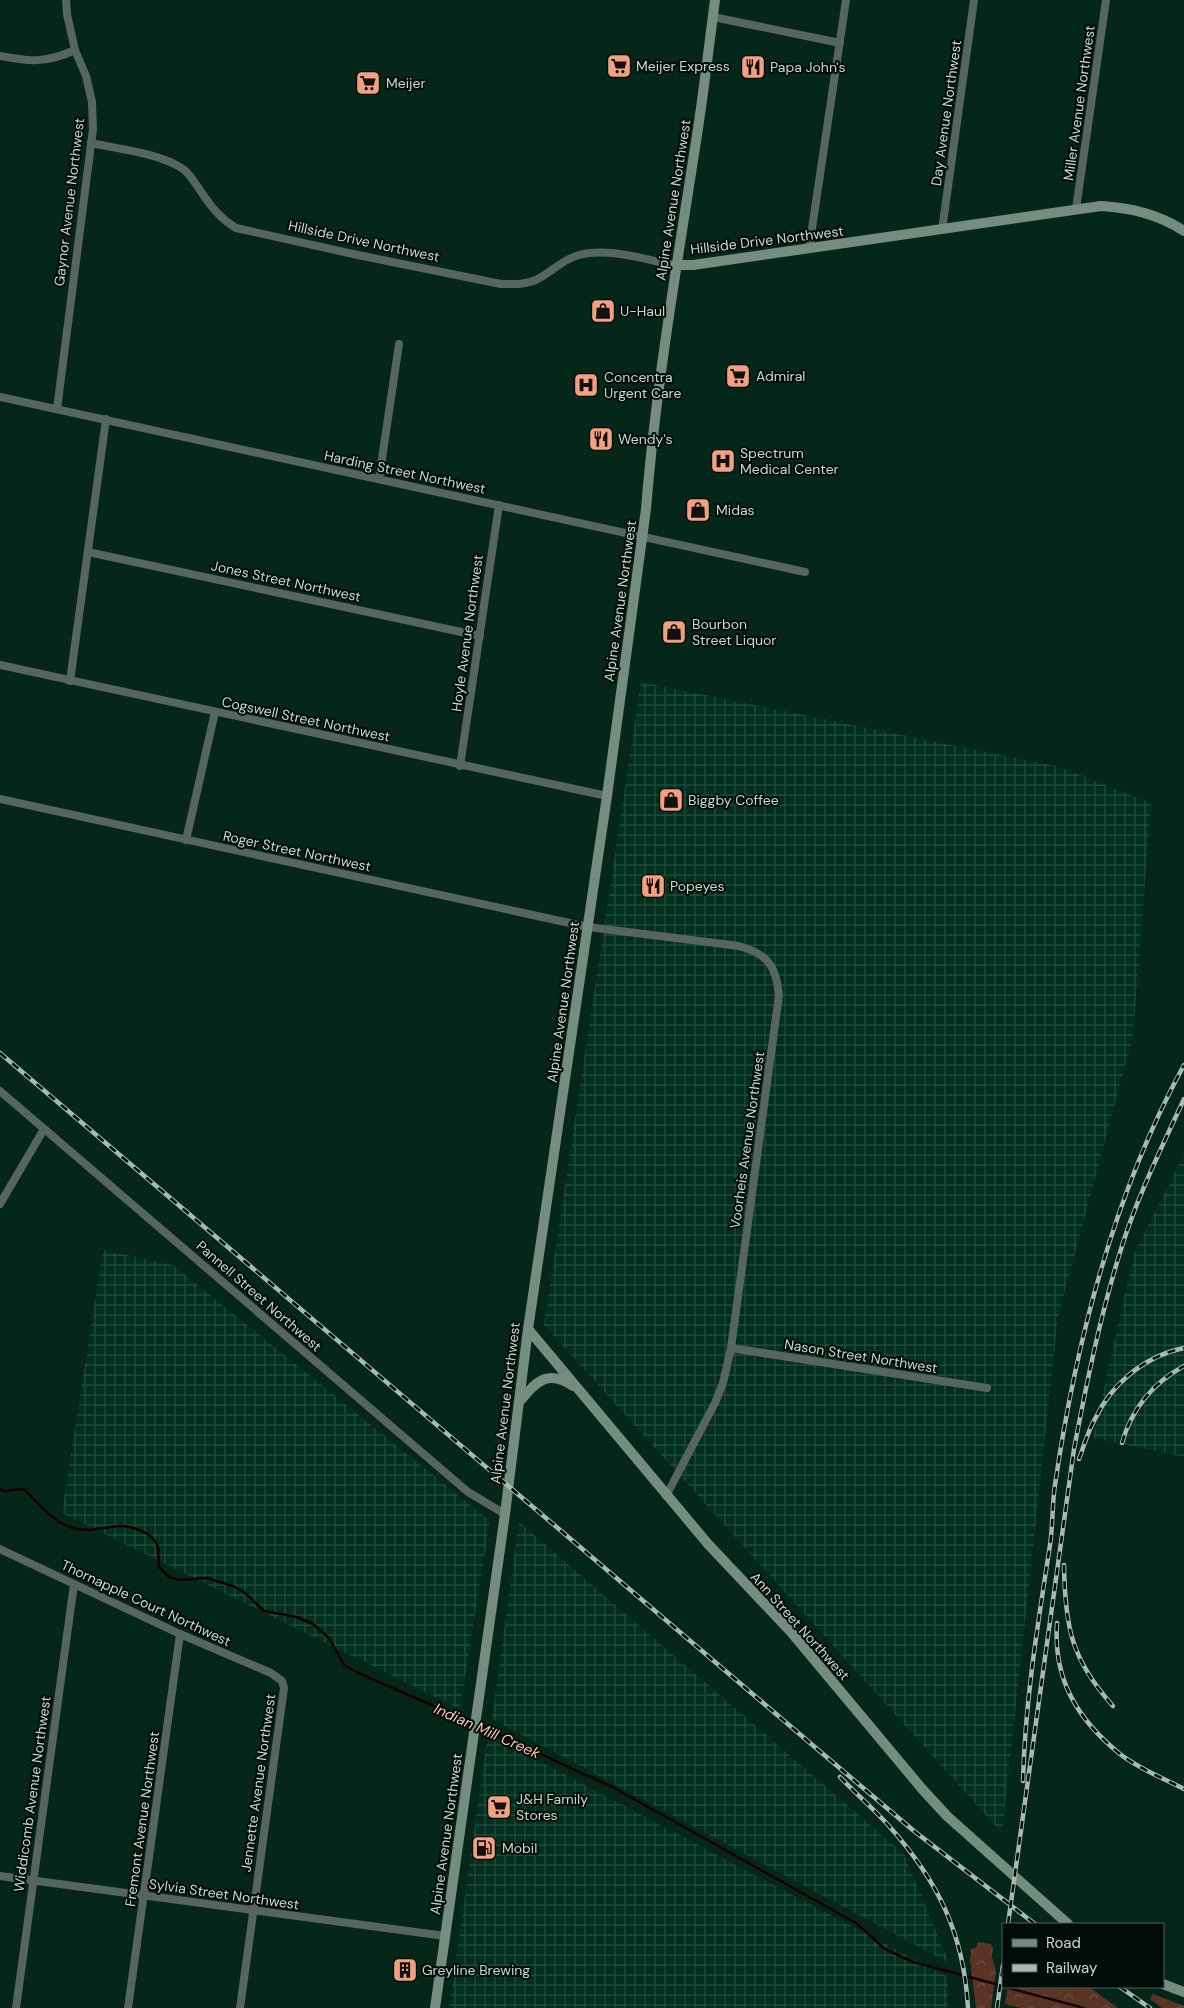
<svg xmlns="http://www.w3.org/2000/svg" width="1184" height="2008" font-family="'DM Sans',sans-serif">
<style>
.industrial{fill:url(#industrial-grid)}
.forest{fill:url(#forest-crowns)}
.lines{fill:none;stroke-linecap:round;stroke-linejoin:round}
.stream{stroke:#1a0000;stroke-width:2.5}
.minor{stroke:#56655d;stroke-width:8}
.secondary{stroke:#758c80;stroke-width:10}
.rail-casing{stroke:#a6bbb0;stroke-width:4.5}
.rail{stroke:#020d07;stroke-width:2.5;stroke-dasharray:8;stroke-linecap:butt}
.labels{text-anchor:middle;stroke-width:4;stroke-linejoin:round;paint-order:stroke}
.poi-label{font-size:14px;fill:#c7d9cf;stroke:#020d07;text-anchor:start}
.street-label{font-size:14px;fill:#c7d9cf;stroke:#020d07}
.water-label{font-size:15px;font-style:italic;fill:#fcc4ae;stroke:#020d07}
</style>
<defs>
<pattern id="industrial-grid" width="8" height="8" patternUnits="userSpaceOnUse" patternTransform="scale(1.25)"><rect width="8" height="8" fill="#01301e"/><path d="M0 4h8M4 0v8" fill="none" stroke="#254d3e"/></pattern>
<pattern id="forest-crowns" width="20" height="18" patternUnits="userSpaceOnUse" patternTransform="scale(1.25)"><rect width="20" height="18" fill="#593324"/><path d="M2 6a3 3 0 1 1 6 0M12 15a3 3 0 1 1 6 0" fill="none" stroke="#6f5043"/></pattern>
</defs>
<rect width="100%" height="100%" fill="#042719"/>
<!-- industrial -->
<g class="industrial">
<polygon points="641,682 1060,767 1151,803 1133,1036 1058,1317 1002,1833 544,1325"/>
<polygon points="1184,1154 1184,1457 1093,1438 1134,1254"/>
<polygon points="103,1250 173,1265 490,1521 460,1709 62,1513"/>
<polygon points="519,1522 904,1854 949,1963 492,1719"/>
<polygon points="488,1734 948,1977 948,2008 449,2008"/>
</g>
<!-- forest -->
<g class="forest">
<polygon points="978,1942 991,1944 993,1947 992,1956 996,1972 991,2008 976,2008 970,1960 971,1949 976,1948"/>
<polygon points="1008,1987 1089,1987 1118,2008 1021,2008 1005,2004"/>
<polygon points="1153,1994 1184,2006 1184,2008 1162,2008 1150,1999"/>
</g>
<g class="lines">
<!-- stream -->
<g class="stream">
<path d="M 0,1489 L 3,1491 L 24,1489 C 38,1503 53,1522 72,1528 C 89,1533 106,1526 123,1526 C 135,1527 155,1534 158,1547 C 159,1553 158,1560 159,1567 L 169,1577 L 179,1580 L 207,1578 L 233,1586 L 244,1592 L 264,1611 L 297,1617 L 313,1624 L 329,1638 L 344,1665 L 356,1672 L 473,1723"/>
<polyline points="478,1725 614,1788 856,1923 885,1949 913,1962 1003,1986"/>
<polyline points="1005,1987 1084,2008"/>
</g>
<!-- minor -->
<g class="minor">
<polyline points="713,17 840,43"/>
<path d="M 0,56 C 30,62 47,63 75,50"/>
<path d="M 91,143 C 118,149 160,153 183,169 C 191,175 196,185 202,193 C 212,208 221,219 236,228 L 353,254 L 501,284 C 513,284 524,285 536,280 C 551,273 561,260 579,255 C 609,247 645,260 675,265"/>
<polyline points="1076,209 1106,0"/>
<polyline points="942,230 974,0"/>
<polyline points="809,249 846,0"/>
<polyline points="0,397 805,572"/>
<polyline points="57,409 93,129 92,102 86,76 75,50 67,14 66,0"/>
<polyline points="379,479 399,344"/>
<polyline points="88,552 480,636"/>
<polyline points="0,665 607,796"/>
<polyline points="70,681 106,419"/>
<polyline points="460,766 499,505"/>
<path d="M 0,799 L 588,927 L 739,946 C 768,954 776,966 779,995 L 731,1348 L 723,1383 L 715,1403 L 666,1496"/>
<polyline points="186,840 215,712"/>
<polyline points="0,1091 468,1492 505,1514"/>
<polyline points="0,1204 44,1129"/>
<polyline points="731,1348 987,1388"/>
<polyline points="0,1549 180,1634 271,1673 282,1681 284,1688 240,2008"/>
<polyline points="0,1876 445,1936"/>
<polyline points="16,2008 74,1584"/>
<polyline points="128,2008 180,1634"/>
</g>
<!-- secondary -->
<g class="secondary">
<path d="M 675,265 L 693,265 L 1101,206 C 1131,208 1158,214 1184,231"/>
<polyline points="528,1329 708,1544 791,1632 923,1790 947,1816 1068,1924"/>
<path d="M 521,1400 C 536,1381 549,1369 573,1386"/>
<polyline points="1163,1984 1184,1992"/>
<path d="M 435,2008 L 505,1514 L 528,1329 L 607,796 L 646,509 C 656,384 678,259 697,135 C 704,90 709,45 715,0"/>
</g>
<defs>
<g id="rail">
<polyline points="0,1053 823,1754 914,1831 1035,1924"/>
<path d="M 1122,1443 C 1132,1408 1153,1383 1184,1366"/>
<path d="M 1079,1459 C 1084,1446 1088,1431 1095,1419 C 1112,1383 1145,1356 1184,1348"/>
<path d="M 1064,1565 C 1065,1627 1071,1659 1113,1706"/>
<path d="M 1057,1623 C 1053,1679 1077,1719 1120,1754 C 1139,1769 1163,1778 1184,1789"/>
<path d="M 840,1777 C 856,1794 874,1809 889,1826 C 938,1881 964,1934 968,2008"/>
<path d="M 1023,1781 C 1025,1701 1038,1623 1050,1545 C 1053,1525 1052,1504 1055,1485 C 1076,1341 1114,1193 1184,1065"/>
<path d="M 1008,1924 L 1074,1449 C 1087,1381 1101,1312 1122,1246 C 1138,1195 1162,1147 1184,1099"/>
<polyline points="1120,1987 1150,2008"/>
<polyline points="997,2008 1003,1965"/>
</g>
</defs>
<!-- rail casing -->
<use href="#rail" class="rail-casing"/>
<!-- rail -->
<use href="#rail" class="rail"/>
</g>
<!-- icons -->
<defs>
<symbol id="supermarket-square" viewBox="-11 -11 22 22"><rect x="-9" y="-9" width="18" height="18" rx="4" fill="#f2a080" stroke="#020d07"/><path d="M-6-5.5h2.5l.6 2H6L4.5 2H-2.5L-4.4-4H-6ZM-1.5 3.2a1.3 1.3 0 1 0 .1 0ZM3 3.2a1.3 1.3 0 1 0 .1 0Z" fill="#111"/></symbol>
<symbol id="restaurant-square" viewBox="-11 -11 22 22"><rect x="-9" y="-9" width="18" height="18" rx="4" fill="#f2a080" stroke="#020d07"/><path d="M-5-6h1v4h1v-4h1v4h1v-4h1v5L-1.5 .5V6h-2V.5L-5-1ZM5-6V6H3V1.5H1.5Q1.5-4 5-6Z" fill="#111"/></symbol>
<symbol id="shop-square" viewBox="-11 -11 22 22"><rect x="-9" y="-9" width="18" height="18" rx="4" fill="#f2a080" stroke="#020d07"/><path d="M-5-2.5h2.3a2.7 3.5 0 0 1 5.4 0H5L5.5 6h-11ZM-1.5-2.5h3a1.5 2.3 0 0 0-3 0Z" fill="#111"/></symbol>
<symbol id="hospital-square" viewBox="-11 -11 22 22"><rect x="-9" y="-9" width="18" height="18" rx="4" fill="#f2a080" stroke="#020d07"/><path d="M-5-5h3v3.5h4V-5h3V5h-3V1.5h-4V5h-3Z" fill="#111"/></symbol>
<symbol id="fuel-square" viewBox="-11 -11 22 22"><rect x="-9" y="-9" width="18" height="18" rx="4" fill="#f2a080" stroke="#020d07"/><path d="M-5.5-6h7V0h2V4h1.3V-2.5L3-4.5l.8-.8L6-3V5H2.5V1h-1V6h-7ZM-4.2-4.7v3.2H.2V-4.7Z" fill="#111"/></symbol>
<symbol id="building-square" viewBox="-11 -11 22 22"><rect x="-9" y="-9" width="18" height="18" rx="4" fill="#f2a080" stroke="#020d07"/><path d="M-4-6H4V6H1V3H-1V6H-4ZM-2.5-4.3h1.7v1.8h-1.7ZM.8-4.3h1.7v1.8H.8ZM-2.5-1h1.7V.8h-1.7ZM.8-1h1.7V.8H.8Z" fill="#111"/></symbol>
</defs>
<g fill-rule="evenodd">
<use href="#supermarket-square" x="605" y="52" width="28" height="28"/>
<use href="#restaurant-square" x="739" y="53" width="28" height="28"/>
<use href="#supermarket-square" x="354" y="69" width="28" height="28"/>
<use href="#shop-square" x="589" y="297" width="28" height="28"/>
<use href="#supermarket-square" x="724" y="362" width="28" height="28"/>
<use href="#hospital-square" x="572" y="371" width="28" height="28"/>
<use href="#restaurant-square" x="587" y="425" width="28" height="28"/>
<use href="#hospital-square" x="709" y="447" width="28" height="28"/>
<use href="#shop-square" x="684" y="496" width="28" height="28"/>
<use href="#shop-square" x="660" y="618" width="28" height="28"/>
<use href="#shop-square" x="657" y="786" width="28" height="28"/>
<use href="#restaurant-square" x="639" y="872" width="28" height="28"/>
<use href="#supermarket-square" x="485" y="1793" width="28" height="28"/>
<use href="#fuel-square" x="470" y="1834" width="28" height="28"/>
<use href="#building-square" x="391" y="1956" width="28" height="28"/>
</g>
<g class="labels">
<!-- poi labels -->
<g class="poi-label">
<text x="636" y="71">Meijer Express</text>
<text x="770" y="72">Papa John's</text>
<text x="386" y="88">Meijer</text>
<text x="620" y="316">U-Haul</text>
<text x="756" y="381">Admiral</text>
<text x="604" y="382">Concentra<tspan x="604" dy="16">Urgent Care</tspan></text>
<text x="618" y="444">Wendy's</text>
<text x="740" y="458">Spectrum<tspan x="740" dy="16">Medical Center</tspan></text>
<text x="716" y="515">Midas</text>
<text x="692" y="629">Bourbon<tspan x="692" dy="16">Street Liquor</tspan></text>
<text x="688" y="805">Biggby Coffee</text>
<text x="670" y="891">Popeyes</text>
<text x="516" y="1804">J&amp;H Family<tspan x="516" dy="16">Stores</tspan></text>
<text x="502" y="1853">Mobil</text>
<text x="422" y="1975">Greyline Brewing</text>
</g>
<!-- street labels -->
<g class="street-label">
<text transform="translate(1079 103) rotate(-82)" y="5">Miller Avenue Northwest</text>
<text transform="translate(946 113) rotate(-82)" y="5">Day Avenue Northwest</text>
<text transform="translate(673 200) rotate(-81)" y="5">Alpine Avenue Northwest</text>
<text transform="translate(69 202) rotate(-83)" y="5">Gaynor Avenue Northwest</text>
<text transform="translate(767 240) rotate(-7)" y="5">Hillside Drive Northwest</text>
<text transform="translate(364 241) rotate(12)" y="5">Hillside Drive Northwest</text>
<text transform="translate(405 472) rotate(12)" y="5">Harding Street Northwest</text>
<text transform="translate(286 581) rotate(12)" y="5">Jones Street Northwest</text>
<text transform="translate(620 601) rotate(-82)" y="5">Alpine Avenue Northwest</text>
<text transform="translate(467 633) rotate(-82)" y="5">Hoyle Avenue Northwest</text>
<text transform="translate(306 719) rotate(12)" y="5">Cogswell Street Northwest</text>
<text transform="translate(297 851) rotate(12)" y="5">Roger Street Northwest</text>
<text transform="translate(563 1002) rotate(-82)" y="5">Alpine Avenue Northwest</text>
<text transform="translate(747 1140) rotate(-82)" y="5">Voorheis Avenue Northwest</text>
<text transform="translate(259 1296) rotate(41)" y="5">Pannell Street Northwest</text>
<text transform="translate(861 1356) rotate(9)" y="5">Nason Street Northwest</text>
<text transform="translate(505 1403) rotate(-83)" y="5">Alpine Avenue Northwest</text>
<text transform="translate(146 1603) rotate(25)" y="5">Thornapple Court Northwest</text>
<text transform="translate(800 1626) rotate(48)" y="5">Ann Street Northwest</text>
<text transform="translate(258 1783) rotate(-82)" y="5">Jennette Avenue Northwest</text>
<text transform="translate(32 1794) rotate(-82)" y="5">Widdicomb Avenue Northwest</text>
<text transform="translate(142 1819) rotate(-82)" y="5">Fremont Avenue Northwest</text>
<text transform="translate(446 1834) rotate(-82)" y="5">Alpine Avenue Northwest</text>
<text transform="translate(224 1894) rotate(8)" y="5">Sylvia Street Northwest</text>
</g>
<!-- water labels -->
<g class="water-label">
<text transform="translate(487 1731) rotate(24)" y="5">Indian Mill Creek</text>
</g>
</g>
<!-- legend -->
<rect x="1002" y="1923" width="162" height="65" fill="#020d07" stroke="#515f57"/>
<rect x="1012" y="1939" width="25" height="8" fill="#758c80" stroke="#515f57"/>
<text x="1046" y="1948" font-size="15" fill="#c7d9cf">Road</text>
<rect x="1012" y="1964" width="25" height="8" fill="#a6bbb0" stroke="#515f57"/>
<text x="1046" y="1973" font-size="15" fill="#c7d9cf">Railway</text>
</svg>
